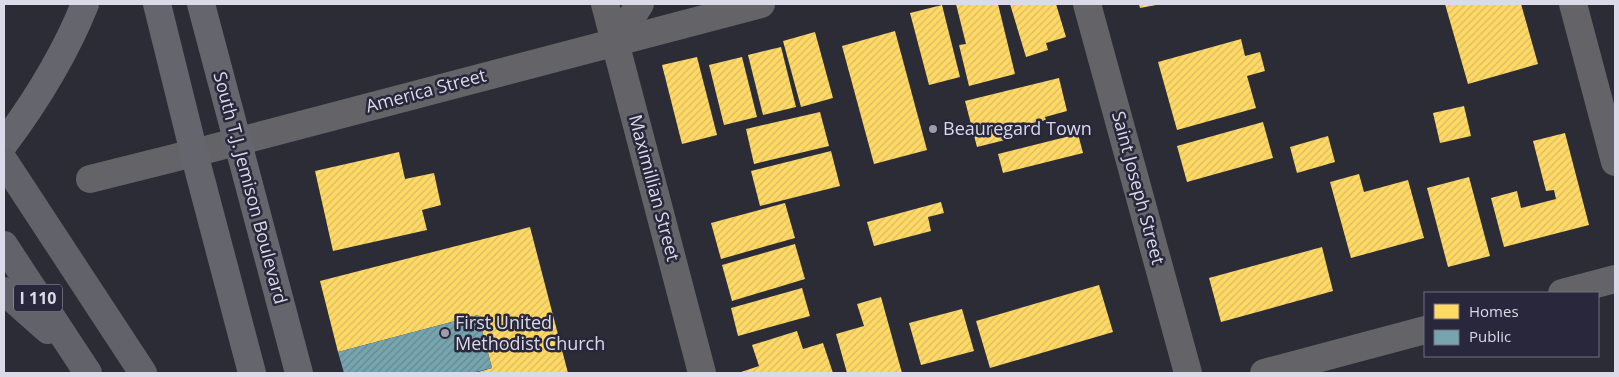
<svg xmlns="http://www.w3.org/2000/svg" width="1619" height="377" font-family="'Open Sans',sans-serif">
<style>
.homes{fill:url(#homes-hatch)}
.public{fill:url(#public-hatch)}
.lines{fill:none;stroke-linecap:round;stroke-linejoin:round}
.minor{stroke:#646468;stroke-width:28}
.major{stroke:#65656d;stroke-width:28}
.highway{stroke:#62626a;stroke-width:28}
.poi-dot{fill:#9e9daa;stroke:#28273b;stroke-width:2}
.labels{text-anchor:middle;stroke-width:5;stroke-linejoin:round;paint-order:stroke}
.shield{fill:#28273b;stroke:#a5a4b4;stroke-width:1}
.shield-label{font-size:16px;font-weight:bold;fill:#dbdae8}
.street-label{font-size:18px;fill:#dbdae8;stroke:#28273b}
.poi-label{font-size:18px;fill:#dbdae8;stroke:#28273b;text-anchor:start}
</style>
<defs>
<pattern id="homes-hatch" width="6" height="6" patternUnits="userSpaceOnUse" patternTransform="scale(1.25)"><rect width="6" height="6" fill="#ffd966"/><path d="M-1 1l2-2M0 6l6-6M5 7l2-2" fill="none" stroke="#d9bb60"/></pattern>
<pattern id="public-hatch" width="6" height="6" patternUnits="userSpaceOnUse" patternTransform="scale(1.25)"><rect width="6" height="6" fill="#76a5af"/><path d="M-1 1l2-2M0 6l6-6M5 7l2-2" fill="none" stroke="#668790"/></pattern>
</defs>
<rect width="100%" height="100%" fill="#2c2c37"/>
<!-- homes -->
<g class="homes">
<polygon points="956,4 998,4 1015,74 969,86 959,45 966,44"/>
<polygon points="1010,4 1056,4 1066,37 1046,43 1048,50 1026,57"/>
<polygon points="1139,4 1156,4 1156,5 1140,8"/>
<polygon points="1445,4 1521,4 1538,64 1468,84"/>
<polygon points="942,5 960,77 929,85 910,13"/>
<polygon points="895,31 927,150 874,164 842,46"/>
<polygon points="815,32 833,98 801,107 783,41"/>
<polygon points="1241,39 1245,56 1260,52 1265,71 1247,76 1256,108 1177,130 1158,62"/>
<polygon points="781,47 796,107 763,115 748,55"/>
<polygon points="697,57 717,135 682,144 662,65"/>
<polygon points="742,57 757,117 724,125 709,65"/>
<polygon points="1059,78 1067,111 1045,117 1046,120 1025,125 1024,122 1010,125 1013,138 977,147 965,101"/>
<polygon points="1464,106 1471,136 1440,143 1433,113"/>
<polygon points="820,112 829,146 754,164 746,129"/>
<polygon points="1263,122 1273,158 1187,182 1177,146"/>
<polygon points="1565,133 1589,225 1504,247 1491,198 1517,191 1521,208 1556,199 1554,190 1546,191 1533,141"/>
<polygon points="1078,134 1083,153 1003,173 998,154"/>
<polygon points="1328,136 1335,162 1297,173 1290,147"/>
<polygon points="831,151 840,186 760,206 751,171"/>
<polygon points="399,152 405,179 434,173 441,205 422,210 427,230 333,251 315,171"/>
<polygon points="1359,174 1364,192 1408,180 1424,238 1351,258 1330,182"/>
<polygon points="1469,177 1490,256 1448,267 1427,188"/>
<polygon points="941,202 944,213 928,217 931,231 874,246 867,222"/>
<polygon points="785,203 795,238 721,259 711,223"/>
<polygon points="530,227 568,373 475,373 492,368 478,315 338,352 320,281"/>
<polygon points="795,244 805,279 732,301 722,265"/>
<polygon points="1322,247 1333,291 1221,322 1209,278"/>
<polygon points="1099,285 1113,332 990,368 976,321"/>
<polygon points="802,288 810,316 738,336 731,308"/>
<polygon points="881,297 902,373 847,373 836,334 864,326 857,304"/>
<polygon points="962,309 974,351 921,365 909,323"/>
<polygon points="797,331 803,349 823,343 833,373 738,373 759,366 752,345"/>
</g>
<!-- public -->
<polygon class="public" points="478,315 492,368 472,373 344,373 338,352"/>
<g class="lines">
<!-- minor -->
<g class="minor">
<polyline points="605,4 702,373"/>
<polyline points="1087,4 1188,373"/>
<polyline points="1573,4 1615,162"/>
<polyline points="615,42 640,4"/>
<polyline points="90,179 194,153 761,4"/>
<polyline points="1562,293 1615,279"/>
<polyline points="1264,373 1425,330"/>
</g>
<!-- major -->
<g class="major">
<polyline points="157,4 194,153 252,373"/>
<polyline points="201,4 299,373"/>
<path d="M 4,144 C 36,101 65,54 85,4"/>
</g>
<!-- highway -->
<g class="highway">
<polyline points="4,161 143,373"/>
<polyline points="4,245 88,373"/>
<polyline points="4,291 48,330"/>
</g>
</g>
<!-- markers -->
<g class="poi-dot">
<circle cx="933" cy="129" r="5"/>
<circle cx="445" cy="333" r="5"/>
</g>
<g class="labels">
<!-- shield labels -->
<rect class="shield" x="14" y="284.5" width="48" height="27" rx="4"/>
<g class="shield-label">
<text x="38" y="304">I 110</text>
</g>
<!-- street labels -->
<g class="street-label">
<text transform="translate(426 91) rotate(-15)" y="6">America Street</text>
<text transform="translate(250 188) rotate(75)" y="6">South T.J. Jemison Boulevard</text>
<text transform="translate(654 188) rotate(75)" y="6">Maximillian Street</text>
<text transform="translate(1138 188) rotate(75)" y="6">Saint Joseph Street</text>
</g>
<!-- poi labels -->
<g class="poi-label">
<text x="943" y="135">Beauregard Town</text>
<text x="455" y="329">First United<tspan x="455" dy="21">Methodist Church</tspan></text>
</g>
</g>
<!-- border -->
<rect width="1619" height="377" fill="none" stroke="#dbdae8" stroke-width="10"/>
<!-- legend -->
<rect x="1424" y="292" width="175" height="65" fill="#28273b" stroke="#706f80"/>
<rect x="1434" y="304" width="25" height="15" fill="#ffd966" stroke="#706f80"/>
<text x="1469" y="317" font-size="15" fill="#dbdae8">Homes</text>
<rect x="1434" y="330" width="25" height="15" fill="#76a5af" stroke="#706f80"/>
<text x="1469" y="342" font-size="15" fill="#dbdae8">Public</text>
</svg>
